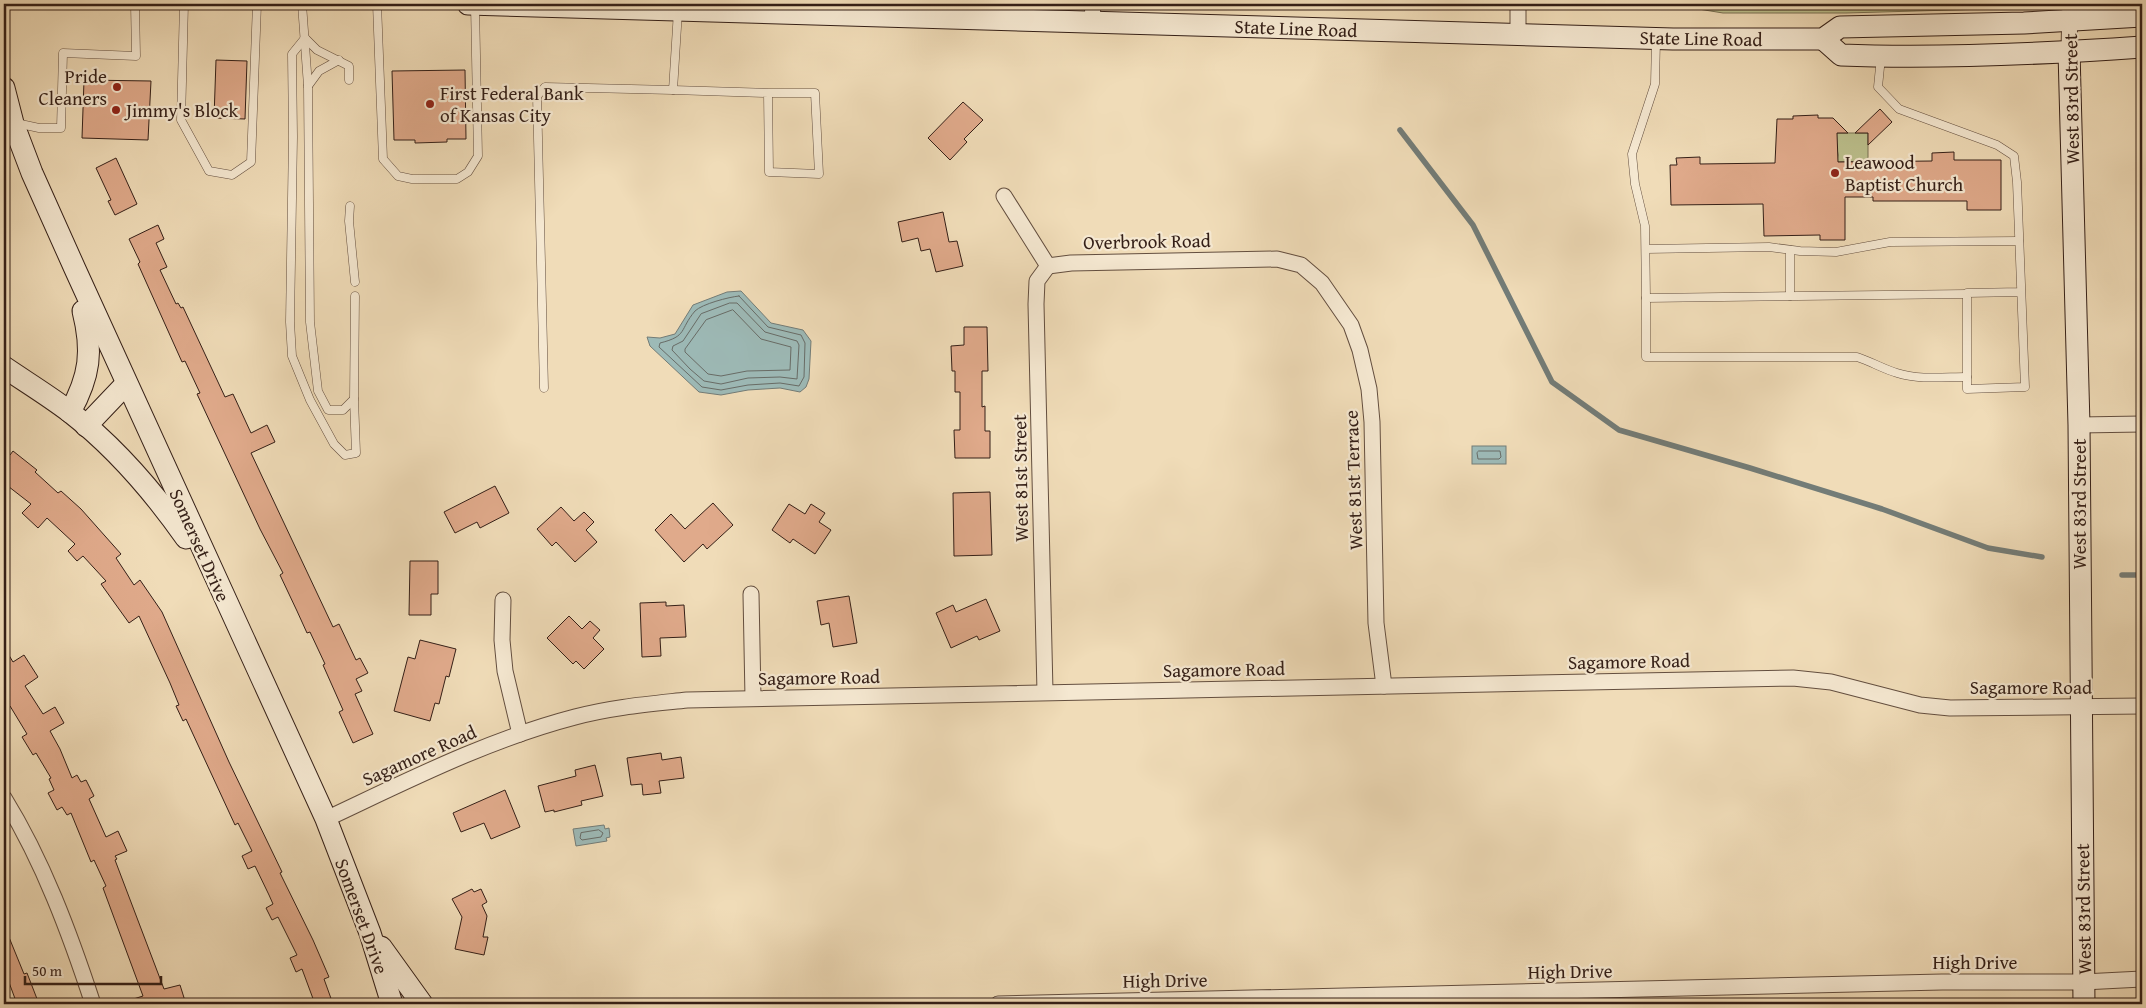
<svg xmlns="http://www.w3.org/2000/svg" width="2146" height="1008" font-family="'Gentium Book Plus',serif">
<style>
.green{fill:#bcc08d;stroke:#787052}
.water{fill:#9dbab7;stroke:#737c77}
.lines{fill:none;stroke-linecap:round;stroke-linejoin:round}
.shore{stroke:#686c67;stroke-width:1}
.stream{stroke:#737c77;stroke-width:5.5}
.building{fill:#e0aa8b;stroke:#341f17}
.lane-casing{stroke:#634e3f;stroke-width:9}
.street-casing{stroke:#634e3f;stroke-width:17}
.secondary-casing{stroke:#341f17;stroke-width:23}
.lane{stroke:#f5e8d1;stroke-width:8}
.street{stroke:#f5e8d1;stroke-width:15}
.secondary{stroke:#f5e8d1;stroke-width:21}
.poi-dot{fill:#8f2418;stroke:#f5e8d1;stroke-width:2}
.labels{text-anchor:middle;stroke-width:4.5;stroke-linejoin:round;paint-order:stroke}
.street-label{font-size:19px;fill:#341f17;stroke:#f5e8d1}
.poi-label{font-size:19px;fill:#341f17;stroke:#f5e8d1;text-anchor:start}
</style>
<rect width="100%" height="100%" fill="#f0dcb8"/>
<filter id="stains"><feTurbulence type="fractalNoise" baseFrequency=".004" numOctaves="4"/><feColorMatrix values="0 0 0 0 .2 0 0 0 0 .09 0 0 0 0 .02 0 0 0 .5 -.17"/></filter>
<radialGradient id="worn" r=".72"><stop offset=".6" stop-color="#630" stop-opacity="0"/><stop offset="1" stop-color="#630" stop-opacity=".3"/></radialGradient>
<!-- green -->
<g class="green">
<polygon points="1668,4 2041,4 2022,8 1846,13 1723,13"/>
<polygon points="1835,133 1868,133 1868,161 1837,162 1838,155"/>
</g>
<!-- water -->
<g class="water">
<polygon points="741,291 771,323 803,330 811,341 809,379 806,387 800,392 780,388 748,390 721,395 699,392 650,346 647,337 660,338 675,334 693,305 727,292"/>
<rect x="1472" y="446" width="34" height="18"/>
<polygon points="604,825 605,829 609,828 610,837 606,838 607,841 576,846 573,829"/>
</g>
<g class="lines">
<!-- shore -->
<g class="shore">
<path d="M 739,296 L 768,327 L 801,335 L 805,343 L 804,377 L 799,386 L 780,383 L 748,385 L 721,390 L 702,387 L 659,347 L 660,343 C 688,336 679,330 695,311 C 702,304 729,297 739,296 Z"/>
<polygon points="730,303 737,303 765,332 797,341 799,345 797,379 780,377 748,378 721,384 704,381 690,369 672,350 673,346 683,341 701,314"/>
<polygon points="733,310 761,339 791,347 790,370 747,371 721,376 708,374 685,352 685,349 706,320"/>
<polygon points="1479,451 1500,451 1501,457 1499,459 1478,459 1477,453"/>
<polygon points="599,830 603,833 601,837 582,840 580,838 581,833"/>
</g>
<!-- stream -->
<g class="stream">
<polyline points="1400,130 1473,225 1552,382 1619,430 1750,468 1882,509 1988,548 2042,557"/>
<polyline points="2122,575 2142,575"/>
</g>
</g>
<!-- building -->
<g class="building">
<polygon points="216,60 247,61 245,119 214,118"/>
<polygon points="465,70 466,139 447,139 447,142 415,143 415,140 394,140 392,71"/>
<polygon points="84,80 151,81 148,140 82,138"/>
<polygon points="963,102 983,120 964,139 967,142 950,160 928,138"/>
<polygon points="1880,109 1892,122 1868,145 1868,133 1855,133"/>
<polygon points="1818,115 1818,118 1833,118 1848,133 1837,133 1838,162 1932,161 1932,153 1954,152 1954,160 2001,160 2001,210 1967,210 1967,201 1873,201 1873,197 1845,197 1845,240 1820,240 1820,235 1764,236 1763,204 1671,205 1670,165 1677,165 1676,158 1700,157 1700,164 1775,163 1777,119 1793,119 1793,116"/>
<polygon points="116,158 137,204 115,215 108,201 111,200 96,168"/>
<polygon points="943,212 949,242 957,241 963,266 936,272 930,249 921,251 918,238 902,242 898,222"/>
<polygon points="158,225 164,239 156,243 167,267 160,270 176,304 178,303 181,308 183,307 225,397 233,394 251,433 267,425 275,442 251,453 333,627 339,624 356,660 360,658 368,673 356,679 362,691 355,694 373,734 353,743 339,712 343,710 323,665 325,664 310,632 307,633 297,611 280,575 283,573 260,529 197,394 200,393 185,361 182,362 138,264 140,262 129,239"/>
<polygon points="964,327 987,327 988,371 982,371 982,407 985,406 985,431 990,431 990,458 955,458 954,430 960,430 960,392 955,392 955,371 952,371 951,346 964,345"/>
<polygon points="4,451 10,455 13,451 37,470 35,472 58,493 61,491 81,509 121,554 116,558 134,585 140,580 162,612 229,762 282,872 280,873 313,940 329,977 324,979 333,1004 315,1004 302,969 296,972 290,958 297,955 278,917 272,920 266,908 273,904 269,895 255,866 248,869 242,856 252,851 238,823 235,825 186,719 183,721 176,706 179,705 170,683 139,616 129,623 101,584 106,581 83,556 77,561 68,551 75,544 47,518 38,528 22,513 31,504 4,483"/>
<polygon points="495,486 509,513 480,528 477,522 455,533 444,512"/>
<polygon points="990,492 992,555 954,556 953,493"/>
<polygon points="713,503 733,525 707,549 703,544 684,562 655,530 671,514 685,529"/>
<polygon points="789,504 805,514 811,504 825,513 819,522 831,530 815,554 793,539 790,543 772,530"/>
<polygon points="561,507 574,521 584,512 594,522 586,530 597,542 575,562 556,542 552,546 537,529"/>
<polygon points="410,561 438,561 438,594 431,594 431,615 409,615"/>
<polygon points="849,596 857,643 833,647 829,623 821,625 817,601"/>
<polygon points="986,599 1000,631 979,640 977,636 951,648 936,613 953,605 956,612"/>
<polygon points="666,602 666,606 684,605 686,637 660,638 661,656 642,657 640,603"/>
<polygon points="569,616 582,629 590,621 600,630 593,638 604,649 584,669 576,661 573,664 547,638"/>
<polygon points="420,640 456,649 449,677 446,676 439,704 435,703 430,721 394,711 408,657 415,659"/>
<polygon points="4,647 13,662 24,655 38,677 25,686 43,714 55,707 64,723 50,731 60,749 72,778 77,775 81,782 86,780 94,796 89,799 106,837 118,831 127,851 115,856 117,859 115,860 164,989 180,985 186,1004 128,1004 127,1001 143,996 103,888 106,886 94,860 91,862 71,813 67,815 62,807 57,810 48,793 54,790 49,779 51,778 36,753 33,755 22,737 27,734 10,706 4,710"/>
<polygon points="661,753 662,760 681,757 684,778 659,781 661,793 643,795 642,784 631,785 627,758"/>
<polygon points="595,765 603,796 581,801 582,805 554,812 554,810 545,812 538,786 576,776 575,770"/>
<polygon points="505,790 520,827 491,839 484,823 461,832 453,813"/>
<polygon points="472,889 474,892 481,889 487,902 482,905 487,916 483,937 488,937 484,955 455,949 462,917 452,899"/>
<polygon points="4,925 24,974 27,973 39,1004 17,1004 4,969"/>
</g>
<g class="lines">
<defs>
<g id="lane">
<polyline points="184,4 181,120 209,171 232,175 251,162 257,4"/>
<polyline points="302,4 308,86 310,322 318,391 328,410 343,410 354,399"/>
<polyline points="377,4 383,159 398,176 412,179 457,179 468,172 478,156 475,5"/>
<polyline points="305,38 292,54 293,137 290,322 292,356 310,400 334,444 345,455 356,453 354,399 355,296"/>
<polyline points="305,38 317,50 349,66 349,80"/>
<polyline points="1881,57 1878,87 1899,109 1997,145 2014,156 2017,182 2025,387 1967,389 1967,293 2021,292"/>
<polyline points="308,86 319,71 339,60"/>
<polyline points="673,90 768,93 769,172 819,174 815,93 768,93"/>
<polyline points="16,123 39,128 61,128 63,53 136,56 135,4"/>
<polyline points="350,206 349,221 355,282"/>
<polyline points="1646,249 1769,247 1800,251 1836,252 1890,242 2019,241"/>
<polyline points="1790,250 1790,296"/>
<polyline points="1646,298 1645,226 1635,184 1632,154 1655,84 1656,40"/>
<path d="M 1967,377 C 1944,377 1919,380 1897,373 C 1883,369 1870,361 1857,357 L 1646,357 L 1646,298 L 1967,294"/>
<polyline points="544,388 537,96 545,87 673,90 678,11"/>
</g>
<g id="street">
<polyline points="1518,4 1518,34"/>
<polyline points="1092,22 1093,4"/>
<polyline points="2069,52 2070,4"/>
<polyline points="1004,196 1048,266"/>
<polyline points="1048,266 1071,263 1277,259 1301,265 1322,283 1351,325 1360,350 1369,389 1372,422 1376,623 1384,686"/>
<polyline points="2079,425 2142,424"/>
<polyline points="751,594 753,698"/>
<polyline points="503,600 502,640 505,671 520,734"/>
<polyline points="1045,692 1036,304 1037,281 1048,266"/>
<path d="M 4,798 C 43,861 70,934 93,1004"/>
<path d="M 326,819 C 407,781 487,740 575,717 C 612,707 650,704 687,700 L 1793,678 L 1831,682 L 1920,705 L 1950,708 L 2142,706"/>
<polyline points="998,1004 1942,982 2083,982 2142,979"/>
</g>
<g id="secondary">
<polyline points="468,4 1673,39 1823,39 1840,27 2024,23 2142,16"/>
<path d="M 1823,39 L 1841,55 C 1941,59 2042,54 2142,47"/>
<polyline points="2069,52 2079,425 2084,1004"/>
<polyline points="4,88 13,123 32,173 75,269 326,819 370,933 392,1004"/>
<path d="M 4,367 C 26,382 49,396 70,412 C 116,448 153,491 186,538"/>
<path d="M 70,412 C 90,376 93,351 83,311"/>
<polyline points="86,426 126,384"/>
<polyline points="381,947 422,1004"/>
</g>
</defs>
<!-- lane casing -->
<use href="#lane" class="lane-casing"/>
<!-- street casing -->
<use href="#street" class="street-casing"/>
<!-- secondary casing -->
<use href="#secondary" class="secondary-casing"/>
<!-- lane -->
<use href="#lane" class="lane"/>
<!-- street -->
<use href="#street" class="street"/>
<!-- secondary -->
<use href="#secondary" class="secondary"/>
</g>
<!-- markers -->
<g class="poi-dot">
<circle cx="117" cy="87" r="5"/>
<circle cx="430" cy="104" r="5"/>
<circle cx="116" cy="110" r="5"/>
<circle cx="1835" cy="173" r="5"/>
</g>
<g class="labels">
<!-- street labels -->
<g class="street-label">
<text transform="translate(1296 28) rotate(2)" y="7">State Line Road</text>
<text transform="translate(1701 38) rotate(1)" y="7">State Line Road</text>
<text transform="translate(2071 99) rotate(-91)" y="7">West 83rd Street</text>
<text transform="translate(1147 241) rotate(-1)" y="7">Overbrook Road</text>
<text transform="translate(1020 478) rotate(-91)" y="7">West 81st Street</text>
<text transform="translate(1353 480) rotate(-92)" y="7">West 81st Terrace</text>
<text transform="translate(2079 504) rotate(-90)" y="7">West 83rd Street</text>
<text transform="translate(200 545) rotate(66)" y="7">Somerset Drive</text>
<text transform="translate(1629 661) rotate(-1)" y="7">Sagamore Road</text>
<text transform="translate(1224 669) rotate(-1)" y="7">Sagamore Road</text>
<text transform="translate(819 677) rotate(-1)" y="7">Sagamore Road</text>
<text x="2031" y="694">Sagamore Road</text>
<text transform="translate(419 755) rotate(-24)" y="7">Sagamore Road</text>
<text transform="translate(2083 909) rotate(-91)" y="7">West 83rd Street</text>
<text transform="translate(362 916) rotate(70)" y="7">Somerset Drive</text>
<text x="1975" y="969">High Drive</text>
<text transform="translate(1570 971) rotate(-1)" y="7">High Drive</text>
<text transform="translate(1165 980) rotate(-1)" y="7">High Drive</text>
</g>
<!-- poi labels -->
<g class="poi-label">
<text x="107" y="83" text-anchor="end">Pride<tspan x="107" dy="22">Cleaners</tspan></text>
<text x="440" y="100">First Federal Bank<tspan x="440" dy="22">of Kansas City</tspan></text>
<text x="126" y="117">Jimmy's Block</text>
<text x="1845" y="169">Leawood<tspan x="1845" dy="22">Baptist Church</tspan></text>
</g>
</g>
<!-- margin -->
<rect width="2146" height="1008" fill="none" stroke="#f0dcb8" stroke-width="20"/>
<rect x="5" y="5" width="2136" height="998" fill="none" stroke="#341f17" stroke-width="2.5"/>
<rect x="10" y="10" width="2126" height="988" fill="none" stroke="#341f17"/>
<!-- scale -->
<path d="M25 976v8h136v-8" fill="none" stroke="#341f17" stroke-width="2.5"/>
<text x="32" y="976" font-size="15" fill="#341f17" stroke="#f5e8d1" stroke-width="4" paint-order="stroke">50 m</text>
<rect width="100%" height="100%" filter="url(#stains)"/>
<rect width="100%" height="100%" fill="url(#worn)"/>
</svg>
